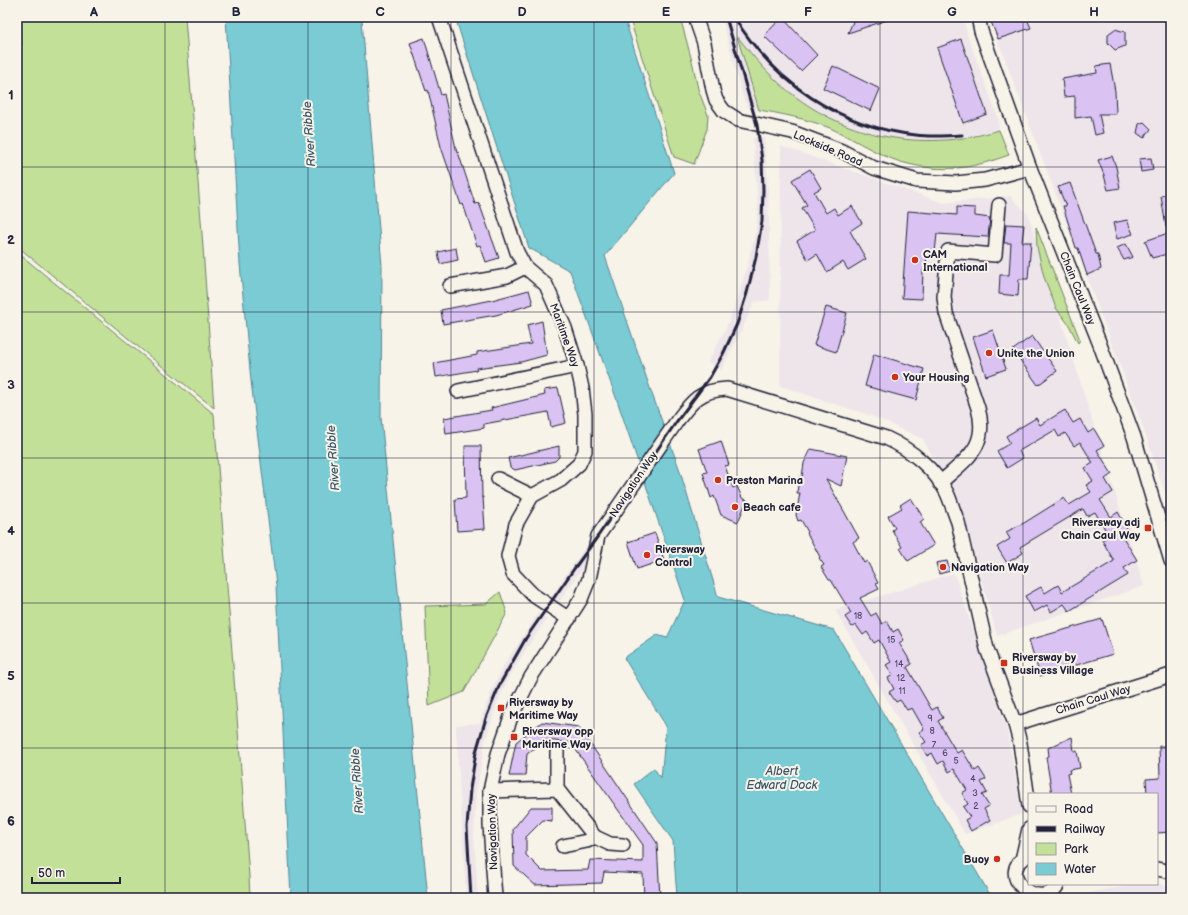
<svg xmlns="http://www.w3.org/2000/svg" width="1188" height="915" font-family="'Balsamiq Sans',sans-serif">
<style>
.built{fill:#eee5eb}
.green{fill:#c2e098;stroke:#72816a}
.water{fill:#7acbd4;stroke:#578797}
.building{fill:#dac3f3;stroke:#22223b}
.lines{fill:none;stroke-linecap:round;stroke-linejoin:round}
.minor-casing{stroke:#22223b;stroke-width:16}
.minor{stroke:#f7f3e8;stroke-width:13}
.rail{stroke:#22223b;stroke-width:3}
.grid{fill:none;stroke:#22223b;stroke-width:1;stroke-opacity:0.55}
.poi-dot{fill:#c8321e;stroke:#f7f3e8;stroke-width:1.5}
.labels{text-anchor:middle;stroke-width:4;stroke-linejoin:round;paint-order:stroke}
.number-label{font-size:9px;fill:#504a69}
.street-label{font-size:11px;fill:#22223b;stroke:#f7f3e8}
.poi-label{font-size:11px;font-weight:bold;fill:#22223b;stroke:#f7f3e8;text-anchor:start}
.water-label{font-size:12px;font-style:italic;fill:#3c5569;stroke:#f7f3e8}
.neatline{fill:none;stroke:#22223b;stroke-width:1.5}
.grid-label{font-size:13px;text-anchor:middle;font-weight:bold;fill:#22223b}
</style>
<rect width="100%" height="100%" fill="#f7f3e8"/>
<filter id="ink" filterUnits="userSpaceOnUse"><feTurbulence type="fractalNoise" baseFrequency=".025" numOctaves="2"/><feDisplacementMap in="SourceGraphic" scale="8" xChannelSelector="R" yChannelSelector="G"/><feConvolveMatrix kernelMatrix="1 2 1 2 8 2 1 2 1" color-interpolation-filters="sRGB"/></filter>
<g filter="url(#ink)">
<!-- built -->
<g class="built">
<polygon points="721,17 963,17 969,40 998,117 999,130 952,140 923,141 888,137 854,128 824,115 796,97 764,69 737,37 759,110 748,107 744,101"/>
<polygon points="989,17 1171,17 1171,511 1143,427"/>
<polygon points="764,137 767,170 769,221 770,300 754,302 742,330 721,370 708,362 726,328 738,298 748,262 756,231 758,208 753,138"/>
<polygon points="781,146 944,203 1010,196 1028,214 1144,586 997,636 963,512 923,439 872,416 780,386"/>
<polygon points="593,536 588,561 558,603 550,598"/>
<polygon points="954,573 1007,731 1022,814 965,834 835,610"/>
<polygon points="538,613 547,619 527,648 507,681 496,707 485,742 476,795 474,836 478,898 466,898 456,725 480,723 491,691 504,665"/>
<polygon points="1157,882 1171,889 1171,898 1061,898 1136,884 1157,884"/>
</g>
<!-- green -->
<g class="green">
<polygon points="17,17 185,17 202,233 214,408 153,359 17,246 17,54 22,43 17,27"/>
<polygon points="629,17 680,17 693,65 698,89 708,115 707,129 694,164 674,157"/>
<path d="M 737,36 C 754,58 773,80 796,97 C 855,141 930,151 999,130 L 1009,155 C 975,167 949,173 913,165 C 884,160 857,140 830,128 C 807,119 783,114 759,110 Z"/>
<polygon points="1036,227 1080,340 1078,343 1069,325 1056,308 1044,277 1037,247"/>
<polygon points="17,252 214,414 249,876 250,898 17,898"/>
<polygon points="500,592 507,613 464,692 429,706 425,606 486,604"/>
</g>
<!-- water -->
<g class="water">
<polygon points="226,17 369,17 362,20 382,266 381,417 428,898 291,898 276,585 251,381 240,264"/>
<polygon points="455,17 624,17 674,173 605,256 651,391 679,468 718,597 834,630 992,898 677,898 673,841 634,784 654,768 661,779 666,726 624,658 657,635 667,638 685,600 618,403 570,271 529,248"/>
</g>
<!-- building -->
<g class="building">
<polygon points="782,17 817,55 801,71 764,36"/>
<polygon points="855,17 890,17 890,19 848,33"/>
<polygon points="989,17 1026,17 1031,28 998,39"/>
<polygon points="1115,29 1125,32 1125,46 1115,50 1108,43 1108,34"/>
<polygon points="424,38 441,95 444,94 457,153 458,152 475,204 479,203 499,258 486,262 480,245 477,246 463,204 461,205 441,147 428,90 426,91 410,43"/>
<polygon points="961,39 987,114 963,123 937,48"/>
<polygon points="1110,64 1115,91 1116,114 1099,114 1103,133 1095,135 1091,116 1075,118 1075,96 1064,97 1062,79 1097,73 1096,66"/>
<polygon points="833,66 880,89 871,111 823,88"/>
<polygon points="1144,122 1151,129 1144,138 1137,133 1139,124"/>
<polygon points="1112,156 1116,167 1120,188 1108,190 1104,175 1098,160"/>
<polygon points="1151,158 1153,170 1141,172 1139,159"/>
<polygon points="810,169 821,188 814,192 826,213 834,208 838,215 852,206 862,223 850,231 866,259 848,270 843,262 827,272 817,254 808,260 797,241 815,230 802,208 807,205 792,180"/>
<polygon points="1070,183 1096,254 1098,254 1101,269 1087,275 1078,248 1076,248 1063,206 1066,206 1058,187"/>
<polygon points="1171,194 1171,227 1166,227 1161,196"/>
<polygon points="957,207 975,208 975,216 990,218 988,237 937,234 935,252 927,251 926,270 923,270 922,299 902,298 908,211 957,215"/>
<polygon points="1127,220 1133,234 1117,239 1113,223"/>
<polygon points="1006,224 1024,225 1022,242 1031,242 1028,279 1019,279 1018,296 999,294 1000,275 1009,275 1011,243 1004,243"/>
<polygon points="1171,232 1171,253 1152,258 1145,241"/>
<polygon points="1126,244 1133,257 1124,260 1117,248"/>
<polygon points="456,248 458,260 440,264 438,252"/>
<polygon points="529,290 533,304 496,315 443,324 441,310 492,300"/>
<polygon points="826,307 847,313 836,352 814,345"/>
<polygon points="542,321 547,355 521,362 476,368 477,370 436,377 434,363 477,355 477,352 531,344 527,325"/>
<polygon points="993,330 1006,369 986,376 973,337"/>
<polygon points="1032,336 1057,371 1038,385 1013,350"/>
<polygon points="874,354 924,369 916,400 865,386"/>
<polygon points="558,388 566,423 551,427 548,412 484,424 484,428 446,434 444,418 492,410 491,408 545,395 544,390"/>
<polygon points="1065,410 1073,423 1080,419 1088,433 1094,429 1104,446 1097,450 1112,474 1105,479 1113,492 1100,500 1111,517 1118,512 1128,530 1121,534 1137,560 1124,568 1128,575 1069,611 1064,604 1051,612 1047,605 1034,612 1025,596 1041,587 1045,593 1058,585 1062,592 1114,561 1102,540 1109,536 1095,512 1087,516 1083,509 1020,547 1023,553 1007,563 997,547 1010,539 1006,532 1024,523 1064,498 1069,505 1091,492 1086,485 1093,481 1085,468 1093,463 1080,442 1074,446 1065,433 1059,437 1055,430 1019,451 1023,458 1007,468 997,451 1010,443 1006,436 1036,418 1040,425"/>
<polygon points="721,441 729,465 725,466 733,488 737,486 742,498 747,500 738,522 721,515 714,496 711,498 703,473 707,472 699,449"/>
<polygon points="465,446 481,446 482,497 483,497 485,529 457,531 455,499 466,498"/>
<polygon points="559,446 559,457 555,461 515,470 510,467 508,458"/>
<polygon points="811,449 847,456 841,486 826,479 859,538 853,542 864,563 867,561 878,583 876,584 879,589 860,598 871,616 876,613 882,624 887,621 893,632 898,629 904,640 899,643 912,664 907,667 932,710 937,707 943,718 938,721 957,753 962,750 975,771 979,768 986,779 981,782 987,793 982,795 989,806 984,809 990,820 971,831 965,820 970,817 963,807 968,804 962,793 967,790 954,769 949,772 943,761 938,764 932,753 927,756 921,745 926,742 919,732 924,729 912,708 907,710 900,700 896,702 889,692 894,689 888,678 893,675 886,665 891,662 879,640 874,643 867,632 863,635 856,625 852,627 845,617 851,613 831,580 829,580 821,567 824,565 819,558 820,557 807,533 808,532 801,520 798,521 796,515 800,493 797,493 799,477 802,477 804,463"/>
<polygon points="911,498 924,519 920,522 934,545 908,561 900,548 902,547 892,530 895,528 888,516 902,508 900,505"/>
<polygon points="655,533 664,560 637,569 628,542"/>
<polygon points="947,561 950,571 939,574 936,563"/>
<polygon points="1102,619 1113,654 1040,676 1029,640"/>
<polygon points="542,722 579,727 657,843 660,898 644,898 643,874 604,872 602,883 535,885 514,866 513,829 531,807 552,807 552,821 543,820 526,837 526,855 542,871 588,870 590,860 643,862 643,845 571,743 546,740 527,754 525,776 509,776 516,742"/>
<polygon points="1072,737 1074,751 1077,751 1080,768 1069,770 1070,773 1067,774 1071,794 1052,794 1046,757 1049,756 1048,748"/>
<polygon points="1159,746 1171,746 1171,832 1157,833 1157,794 1147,794 1146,779 1160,778"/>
</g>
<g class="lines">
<defs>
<g id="minor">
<polyline points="439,17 517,252 525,267 546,285 565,328 577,366 582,388 585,414 585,451 579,464 561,480 532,496 516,524 508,556 513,574 533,595 569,619"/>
<polyline points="695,17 704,43 713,90 716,100 724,111 738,120 792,132 842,151 874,168 917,181 956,183 985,180 1030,168"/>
<polyline points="978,17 981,31 1030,168 1099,342 1134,437 1171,561"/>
<polyline points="450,286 507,276 525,267"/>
<polyline points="458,391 577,366"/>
<polyline points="498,479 532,496"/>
<path d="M 940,483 C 966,459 989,447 978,408 L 946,313 L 944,297 L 948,251 L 995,255 L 999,205"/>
<polyline points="1015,724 1171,675"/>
<polyline points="557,752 557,789"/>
<polyline points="490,791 557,789 595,837"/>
<polyline points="563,846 587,841 595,837 610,844 623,845"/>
<path d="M 1029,855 C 991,874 1042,915 1058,884"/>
<polyline points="1022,860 1029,829"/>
<polyline points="1157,869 1171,872"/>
<path d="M 495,898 L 490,825 L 490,791 L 498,754 L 511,717 L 531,677 L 581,599 L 589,579 L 598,536 L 677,421 C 692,401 700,390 727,389 L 886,438 C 910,449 935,469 947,493 C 951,502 954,512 958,522 L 987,649 L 1015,724 L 1020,743 L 1029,806"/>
</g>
</defs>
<!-- minor casing -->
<use href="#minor" class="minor-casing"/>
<!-- minor -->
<use href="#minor" class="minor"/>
<!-- rail -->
<g class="rail">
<path d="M 734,17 C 775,83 839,127 916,135 C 931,137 947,136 962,135"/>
<polyline points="471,898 467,827 470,789 476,752 486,718 500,684 526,638 576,566 598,536 677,421 710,377 723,354 737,324 747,293 756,257 762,221 763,190 762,160 757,125 726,17"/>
</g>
</g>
</g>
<!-- grid -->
<path class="grid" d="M 165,17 L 165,898M 308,17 L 308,898M 451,17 L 451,898M 594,17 L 594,898M 737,17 L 737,898M 880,17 L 880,898M 1023,17 L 1023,898M 17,167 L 1171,167M 17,312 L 1171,312M 17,458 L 1171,458M 17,603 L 1171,603M 17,748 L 1171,748"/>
<!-- markers -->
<g class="poi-dot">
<circle cx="915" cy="260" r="4"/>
<circle cx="989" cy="353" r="4"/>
<circle cx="895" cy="377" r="4"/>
<circle cx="718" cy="480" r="4"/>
<circle cx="735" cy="507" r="4"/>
<rect x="1144" y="524" width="8" height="8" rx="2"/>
<circle cx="647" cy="555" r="4"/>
<circle cx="943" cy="567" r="4"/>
<rect x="1000" y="659" width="8" height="8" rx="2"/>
<rect x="497" y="704" width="8" height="8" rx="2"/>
<rect x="510" y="733" width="8" height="8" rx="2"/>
<circle cx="997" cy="859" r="4"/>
</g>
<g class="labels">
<!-- number labels -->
<g class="number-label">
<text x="858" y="619">18</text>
<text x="891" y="643">15</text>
<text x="899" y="667">14</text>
<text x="901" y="681">12</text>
<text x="902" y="694">11</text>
<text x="930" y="721">9</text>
<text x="932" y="734">8</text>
<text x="934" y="748">7</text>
<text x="945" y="756">6</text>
<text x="956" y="764">5</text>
<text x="973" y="782">4</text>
<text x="975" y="796">3</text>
<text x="976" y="809">2</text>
</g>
<!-- street labels -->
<g class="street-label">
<text transform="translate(828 148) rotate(23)" y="4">Lockside Road</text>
<text transform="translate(1078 288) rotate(68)" y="4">Chain Caul Way</text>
<text transform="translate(565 335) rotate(70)" y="4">Maritime Way</text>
<text transform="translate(633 484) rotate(-56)" y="4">Navigation Way</text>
<text transform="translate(1093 699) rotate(-17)" y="4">Chain Caul Way</text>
<text transform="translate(492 832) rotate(-92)" y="4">Navigation Way</text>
</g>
<!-- poi labels -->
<g class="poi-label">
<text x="923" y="258">CAM<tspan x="923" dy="13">International</tspan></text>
<text x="997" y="357">Unite the Union</text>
<text x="903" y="381">Your Housing</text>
<text x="726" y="484">Preston Marina</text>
<text x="743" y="511">Beach cafe</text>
<text x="1140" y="526" text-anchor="end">Riversway adj<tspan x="1140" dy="13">Chain Caul Way</tspan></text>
<text x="655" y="553">Riversway<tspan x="655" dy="13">Control</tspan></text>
<text x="951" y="571">Navigation Way</text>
<text x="1012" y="661">Riversway by<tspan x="1012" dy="13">Business Village</tspan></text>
<text x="509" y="706">Riversway by<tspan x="509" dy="13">Maritime Way</tspan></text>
<text x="522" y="735">Riversway opp<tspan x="522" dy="13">Maritime Way</tspan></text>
<text x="989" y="863" text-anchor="end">Buoy</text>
</g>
<!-- water labels -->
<g class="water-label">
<text transform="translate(309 134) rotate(-94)" y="4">River Ribble</text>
<text transform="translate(333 458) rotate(-94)" y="4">River Ribble</text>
<text x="782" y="775">Albert<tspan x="782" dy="14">Edward Dock</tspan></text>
<text transform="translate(357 781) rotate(-94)" y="4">River Ribble</text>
</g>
</g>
<!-- margin -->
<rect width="1188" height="915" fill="none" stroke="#f7f3e8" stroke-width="44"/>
<!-- legend -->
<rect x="1028" y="793" width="130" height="92" fill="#f7f3e8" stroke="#a29fa3"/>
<rect x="1036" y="806" width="20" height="6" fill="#f7f3e8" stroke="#a29fa3"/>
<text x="1064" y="813" font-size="12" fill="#22223b">Road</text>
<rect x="1036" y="826" width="20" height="6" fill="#22223b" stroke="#a29fa3"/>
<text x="1064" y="833" font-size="12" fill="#22223b">Railway</text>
<rect x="1036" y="843" width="20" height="12" fill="#c2e098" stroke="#a29fa3"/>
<text x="1064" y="853" font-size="12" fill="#22223b">Park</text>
<rect x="1036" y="863" width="20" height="12" fill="#7acbd4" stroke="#a29fa3"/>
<text x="1064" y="873" font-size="12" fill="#22223b">Water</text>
<!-- scale -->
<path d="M32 877v6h88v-6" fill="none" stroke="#22223b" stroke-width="2"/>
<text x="38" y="877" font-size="12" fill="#22223b" stroke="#f7f3e8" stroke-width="3" paint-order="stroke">50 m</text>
<rect x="22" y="22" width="1144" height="871" class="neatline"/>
<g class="grid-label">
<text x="94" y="16">A</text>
<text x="236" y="16">B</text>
<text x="380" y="16">C</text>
<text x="522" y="16">D</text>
<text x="666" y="16">E</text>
<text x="808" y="16">F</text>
<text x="952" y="16">G</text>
<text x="1094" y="16">H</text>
<text x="11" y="99">1</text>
<text x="11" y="244">2</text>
<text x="11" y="389">3</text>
<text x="11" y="535">4</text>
<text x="11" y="680">5</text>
<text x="11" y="825">6</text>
</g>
</svg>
